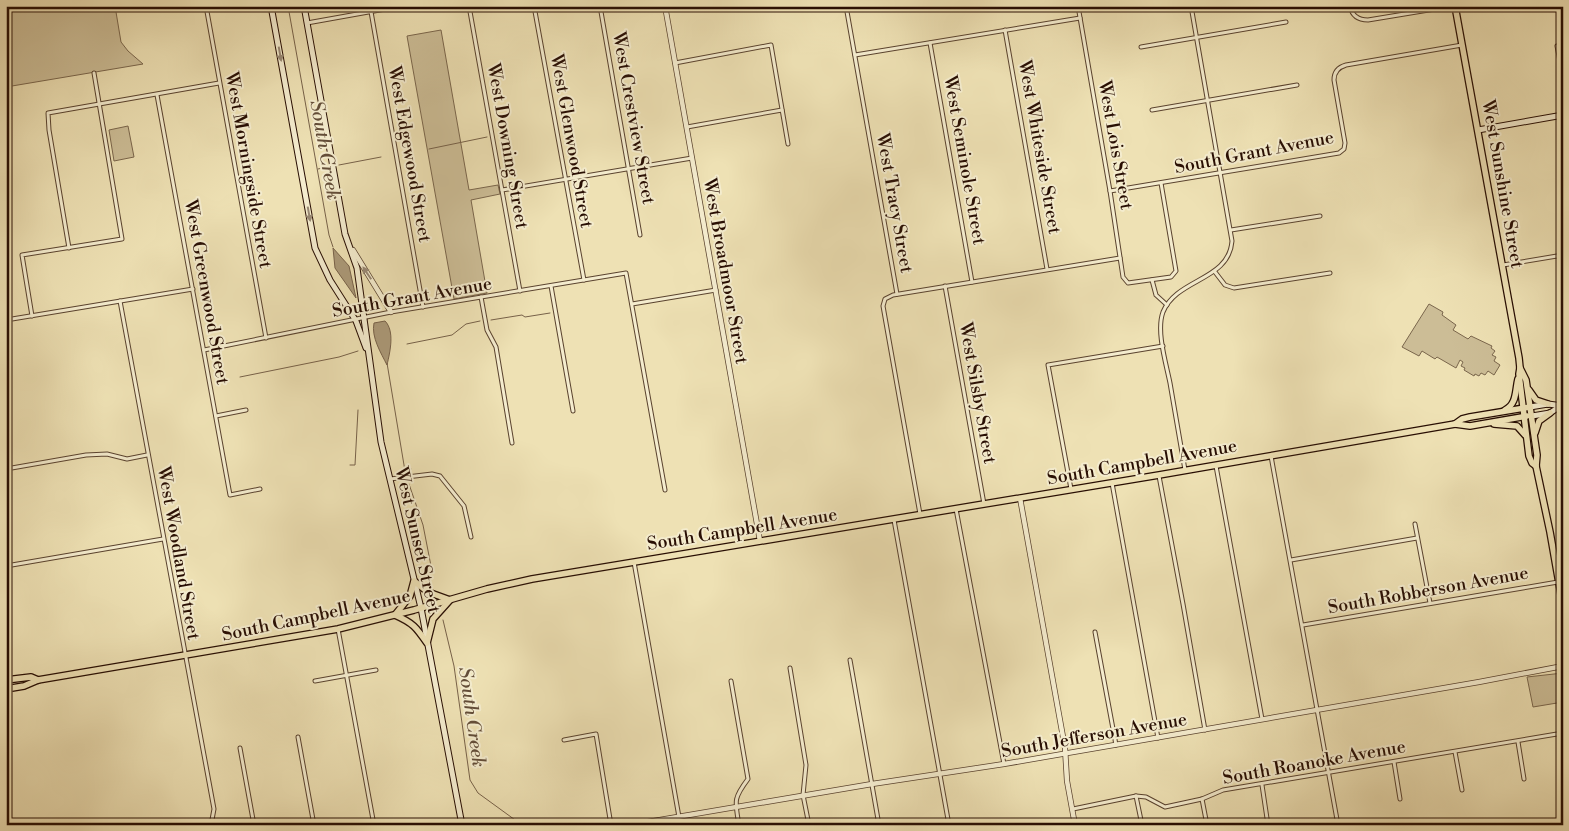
<svg xmlns="http://www.w3.org/2000/svg" width="1569" height="831" font-family="'Libre Bodoni',serif">
<style>
.green{fill:#ccbd96;stroke:#7a664c}
.water{fill:#ab9978;stroke:#776149}
.lines{fill:none;stroke-linecap:round;stroke-linejoin:round}
.stream{stroke:#776149;stroke-width:1}
.minor-casing{stroke:#5a432f;stroke-width:5}
.tertiary-casing{stroke:#5a432f;stroke-width:6}
.secondary-casing{stroke:#280e03;stroke-width:7}
.primary-casing{stroke:#280e03;stroke-width:8}
.minor{stroke:#f4ecce;stroke-width:3}
.tertiary{stroke:#f4ecce;stroke-width:4.5}
.secondary{stroke:#f4ecce;stroke-width:5}
.primary{stroke:#eee1b4;stroke-width:5.5}
.oneway{fill:#988873}
.labels{text-anchor:middle;stroke-width:4;stroke-linejoin:round;paint-order:stroke}
.street-label{font-size:18px;fill:#280e03;stroke:#f4ecce}
.water-label{font-size:19px;font-style:italic;fill:#634d38;stroke:#f4ecce}
</style>
<rect width="100%" height="100%" fill="#eee1b4"/>
<filter id="stains"><feTurbulence type="fractalNoise" baseFrequency=".004" numOctaves="4"/><feColorMatrix values="0 0 0 0 .2 0 0 0 0 .09 0 0 0 0 .02 0 0 0 .5 -.17"/></filter>
<radialGradient id="worn" r=".72"><stop offset=".6" stop-color="#630" stop-opacity="0"/><stop offset="1" stop-color="#630" stop-opacity=".3"/></radialGradient>
<!-- green -->
<g class="green">
<polygon points="6,6 115,6 121,42 128,51 143,64 6,87"/>
<polygon points="441,30 469,190 498,185 500,194 471,200 487,293 454,299 407,36"/>
<polygon points="128,126 134,157 114,161 109,130"/>
<polygon points="1429,304 1443,312 1442,315 1456,325 1453,330 1468,339 1471,336 1492,346 1491,348 1495,351 1492,355 1496,357 1494,361 1500,365 1494,375 1488,371 1485,375 1481,373 1479,376 1475,374 1474,376 1464,370 1465,368 1461,366 1463,362 1460,360 1456,368 1437,357 1435,359 1422,351 1419,356 1402,347"/>
<polygon points="1563,673 1563,702 1533,707 1527,677"/>
</g>
<!-- water -->
<g class="water">
<polygon points="333,248 349,266 356,298 335,268"/>
<path d="M 385,321 C 395,331 390,352 387,365 C 381,353 371,337 374,323 Z"/>
</g>
<g class="lines">
<!-- stream -->
<g class="stream">
<polyline points="288,6 329,235 333,247"/>
<polyline points="429,149 487,137"/>
<polyline points="339,165 381,157"/>
<polyline points="318,169 327,167"/>
<polyline points="491,320 522,315 525,317 550,313"/>
<polyline points="407,344 452,335 466,324 480,321"/>
<polyline points="387,363 405,471"/>
<polyline points="240,377 339,357 358,351"/>
<polyline points="350,465 355,465 358,410"/>
<polyline points="405,469 411,469"/>
<polyline points="409,484 423,525 432,571"/>
<polyline points="443,620 454,666 470,780 478,793 522,825"/>
</g>
<defs>
<g id="minor">
<polyline points="206,6 266,338"/>
<polyline points="370,6 423,307"/>
<polyline points="469,6 520,291"/>
<polyline points="534,6 584,280"/>
<polyline points="600,6 640,235"/>
<polyline points="846,6 897,294"/>
<polyline points="1078,6 1110,191 1123,277 1128,283 1171,277 1176,271 1161,183"/>
<path d="M 1350,6 C 1352,16 1359,20 1368,20 L 1453,6"/>
<polyline points="307,23 402,6"/>
<polyline points="1005,30 1047,269"/>
<polyline points="930,43 972,282"/>
<polyline points="1563,45 1557,46 1563,77"/>
<polyline points="1141,47 1286,22"/>
<polyline points="855,55 1080,18"/>
<polyline points="675,63 771,45 788,144"/>
<polyline points="157,95 230,495 260,489"/>
<polyline points="1152,110 1297,85"/>
<polyline points="687,127 782,110"/>
<polyline points="502,190 692,158"/>
<path d="M 1110,191 L 1339,153 L 1344,149 L 1345,143 L 1334,80 C 1334,72 1339,67 1346,65 L 1462,45"/>
<polyline points="1231,230 1320,216"/>
<polyline points="69,248 49,130 48,113 219,83"/>
<polyline points="1503,265 1563,255"/>
<polyline points="1215,272 1225,285 1234,288 1330,273"/>
<polyline points="1152,280 1156,295 1167,305"/>
<polyline points="551,286 573,411"/>
<polyline points="945,286 984,504"/>
<polyline points="481,297 487,330 496,347 512,443"/>
<polyline points="120,301 214,809 211,825"/>
<polyline points="632,304 716,290"/>
<polyline points="32,316 22,255 122,239 94,73"/>
<polyline points="6,320 193,289"/>
<polyline points="204,350 391,312 626,273 665,490"/>
<polyline points="216,416 246,410"/>
<polyline points="1271,456 1338,825"/>
<polyline points="1216,466 1262,719"/>
<polyline points="6,469 86,455 107,454 127,459 147,455"/>
<path d="M 1185,470 C 1180,441 1175,412 1170,383 C 1166,363 1156,331 1163,312 C 1177,278 1229,281 1232,241 L 1191,6"/>
<polyline points="1159,476 1183,604 1205,730"/>
<polyline points="390,479 432,474 440,476 464,506 471,537"/>
<polyline points="1112,483 1158,738"/>
<polyline points="1071,489 1048,365 1163,346"/>
<polyline points="956,509 1004,764"/>
<polyline points="920,514 883,306 885,299 893,295 1120,258"/>
<polyline points="894,520 949,825"/>
<polyline points="1415,524 1430,603"/>
<polyline points="1291,560 1417,538"/>
<polyline points="634,562 679,817"/>
<polyline points="6,566 163,539"/>
<polyline points="1303,625 1558,582"/>
<polyline points="338,629 374,825"/>
<polyline points="1095,632 1116,745"/>
<polyline points="850,660 879,825"/>
<polyline points="790,668 806,765 803,795 809,825"/>
<polyline points="315,681 376,670"/>
<path d="M 731,681 L 748,779 C 733,799 735,801 739,825"/>
<polyline points="298,737 314,825"/>
<polyline points="564,740 596,734 611,825"/>
<polyline points="1518,742 1524,779"/>
<polyline points="240,748 254,825"/>
<polyline points="1455,752 1462,790"/>
<polyline points="1394,762 1400,799"/>
<polyline points="1262,785 1268,825"/>
<polyline points="1136,796 1142,825"/>
<polyline points="1202,799 1207,825"/>
<polyline points="1073,809 1136,796 1146,797 1165,807 1202,799 1223,790 1563,733"/>
<polyline points="671,818 672,825"/>
</g>
<g id="tertiary">
<polyline points="665,6 760,541"/>
<polyline points="353,250 391,312"/>
<polyline points="1020,498 1065,748 1067,781 1075,825"/>
<polyline points="630,825 872,784 1004,764 1479,682 1563,666"/>
</g>
<g id="secondary">
<polyline points="271,6 315,248 330,280 356,321 366,348"/>
<polyline points="304,6 345,234 357,268 381,442 421,608 462,825"/>
<polyline points="1478,130 1563,115"/>
<polyline points="1530,407 1548,404 1563,406"/>
<polyline points="1532,416 1550,413 1559,407"/>
</g>
<g id="primary">
<polyline points="1455,6 1519,358 1520,368 1519,374 1529,456 1532,463 1536,466"/>
<polyline points="1520,368 1526,380 1537,455 1536,466 1550,532 1563,606"/>
<polyline points="1529,390 1536,400 1548,404"/>
<path d="M 1505,410 C 1517,404 1515,391 1518,379"/>
<polyline points="1455,424 1470,426 1527,416"/>
<polyline points="1494,424 1517,426 1525,435"/>
<polyline points="1535,433 1539,421 1550,413"/>
<path d="M 414,581 L 428,592 L 450,600 L 433,619 L 427,643 C 416,627 413,623 395,615 L 410,596 Z"/>
<polyline points="6,680 31,677 38,680"/>
<polyline points="6,689 24,686 38,680 338,629 414,610 487,589 532,579 1159,475 1455,424 1462,419 1470,417 1530,407"/>
</g>
</defs>
<!-- minor casing -->
<use href="#minor" class="minor-casing"/>
<!-- tertiary casing -->
<use href="#tertiary" class="tertiary-casing"/>
<!-- secondary casing -->
<use href="#secondary" class="secondary-casing"/>
<!-- primary casing -->
<use href="#primary" class="primary-casing"/>
<!-- minor -->
<use href="#minor" class="minor"/>
<!-- tertiary -->
<use href="#tertiary" class="tertiary"/>
<!-- secondary -->
<use href="#secondary" class="secondary"/>
<!-- primary -->
<use href="#primary" class="primary"/>
</g>
<!-- one-way arrows -->
<defs><path id="oneway-solid" d="M-6-.8H1V-3.2L6.5 0L1 3.2V.8H-6Z" transform="scale(1.25)"/></defs>
<g class="oneway">
<use href="#oneway-solid" transform="translate(280 54) rotate(80)"/>
<use href="#oneway-solid" transform="translate(309 214) rotate(80)"/>
<use href="#oneway-solid" transform="translate(367 273) rotate(-124)"/>
</g>
<g class="labels">
<!-- street labels -->
<g class="street-label">
<text transform="translate(634 118) rotate(80)" y="6">West Crestview Street</text>
<text transform="translate(572 141) rotate(80)" y="6">West Glenwood Street</text>
<text transform="translate(1116 145) rotate(80)" y="6">West Lois Street</text>
<text transform="translate(508 146) rotate(80)" y="6">West Downing Street</text>
<text transform="translate(1040 147) rotate(80)" y="6">West Whiteside Street</text>
<text transform="translate(1254 152) rotate(-11)" y="6">South Grant Avenue</text>
<text transform="translate(410 154) rotate(80)" y="6">West Edgewood Street</text>
<text transform="translate(965 160) rotate(80)" y="6">West Seminole Street</text>
<text transform="translate(249 170) rotate(80)" y="6">West Morningside Street</text>
<text transform="translate(1503 184) rotate(80)" y="6">West Sunshine Street</text>
<text transform="translate(895 203) rotate(80)" y="6">West Tracy Street</text>
<text transform="translate(726 271) rotate(80)" y="6">West Broadmoor Street</text>
<text transform="translate(207 292) rotate(80)" y="6">West Greenwood Street</text>
<text transform="translate(412 297) rotate(-10)" y="6">South Grant Avenue</text>
<text transform="translate(978 393) rotate(80)" y="6">West Silsby Street</text>
<text transform="translate(1142 462) rotate(-10)" y="6">South Campbell Avenue</text>
<text transform="translate(742 529) rotate(-9)" y="6">South Campbell Avenue</text>
<text transform="translate(418 540) rotate(77)" y="6">West Sunset Street</text>
<text transform="translate(179 553) rotate(80)" y="6">West Woodland Street</text>
<text transform="translate(1428 590) rotate(-10)" y="6">South Robberson Avenue</text>
<text transform="translate(316 615) rotate(-12)" y="6">South Campbell Avenue</text>
<text transform="translate(1094 735) rotate(-10)" y="6">South Jefferson Avenue</text>
<text transform="translate(1314 762) rotate(-10)" y="6">South Roanoke Avenue</text>
</g>
<!-- water labels -->
<g class="water-label">
<text transform="translate(326 150) rotate(80)" y="7">South Creek</text>
<text transform="translate(473 717) rotate(82)" y="7">South Creek</text>
</g>
</g>
<!-- margin -->
<rect width="1569" height="831" fill="none" stroke="#eee1b4" stroke-width="25"/>
<rect x="8" y="8" width="1554" height="816" fill="none" stroke="#280e03" stroke-width="2.5"/>
<rect x="12" y="12" width="1544" height="806" fill="none" stroke="#280e03"/>
<rect width="100%" height="100%" filter="url(#stains)"/>
<rect width="100%" height="100%" fill="url(#worn)"/>
</svg>
